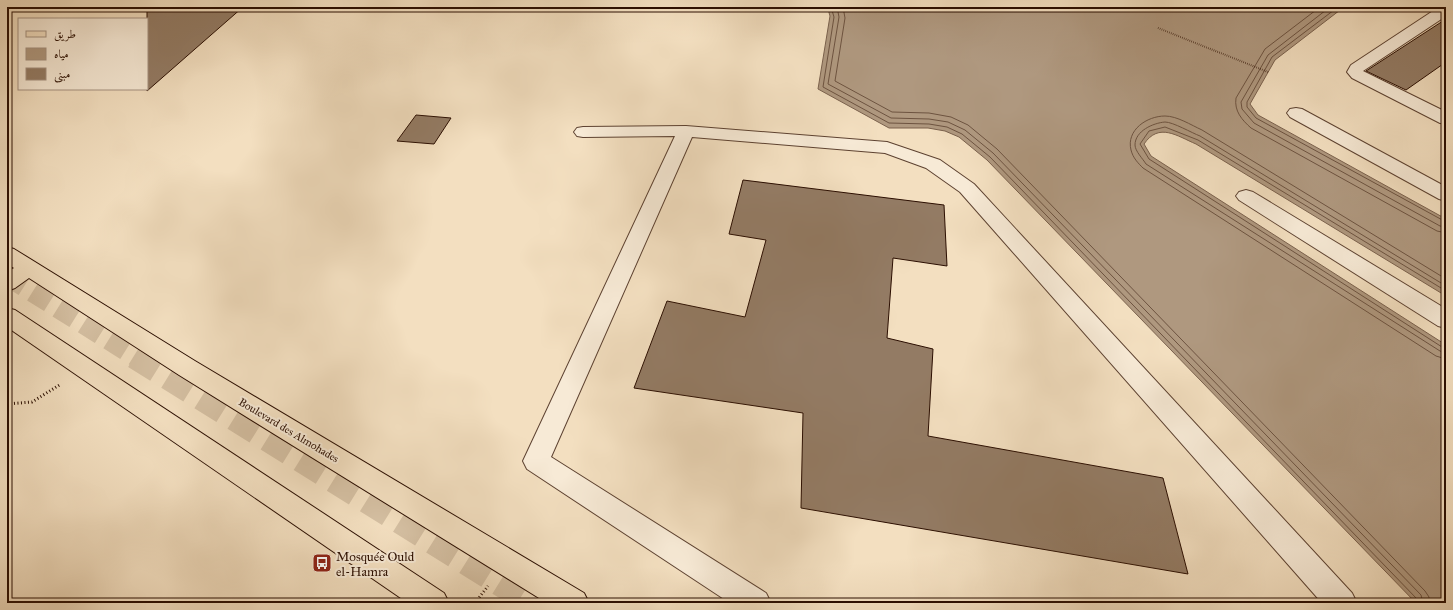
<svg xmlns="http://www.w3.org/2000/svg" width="1453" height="610" font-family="'IM FELL Great Primer',Amiri,serif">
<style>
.water{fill:#af987f;stroke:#7a614d}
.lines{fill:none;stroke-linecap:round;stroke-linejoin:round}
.shore{stroke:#6d5340;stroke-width:1}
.building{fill:#937b64;stroke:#2b0e01}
.highway-tunnel-far1{stroke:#d5c0a3;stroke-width:20;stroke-dasharray:20 10;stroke-linecap:butt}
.highway-tunnel{stroke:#d5c0a3;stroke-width:26;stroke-dasharray:26 13;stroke-linecap:butt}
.minor-casing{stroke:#5d4231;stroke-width:2}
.major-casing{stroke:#2b0e01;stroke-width:2}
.path-far1{stroke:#2b0e01;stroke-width:2;stroke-dasharray:0.5 1.5;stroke-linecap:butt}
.path{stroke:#2b0e01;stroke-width:3;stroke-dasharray:1 2.5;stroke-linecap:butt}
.minor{fill:#f7ead6;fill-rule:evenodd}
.major{fill:#f3dfc0;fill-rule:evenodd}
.labels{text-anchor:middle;stroke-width:4;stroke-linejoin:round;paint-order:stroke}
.street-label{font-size:11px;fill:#2b0e01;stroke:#f7ead6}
.near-poi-label{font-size:13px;fill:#2b0e01;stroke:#f7ead6;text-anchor:start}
</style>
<rect width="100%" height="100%" fill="#f3dfc0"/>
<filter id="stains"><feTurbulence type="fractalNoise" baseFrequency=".005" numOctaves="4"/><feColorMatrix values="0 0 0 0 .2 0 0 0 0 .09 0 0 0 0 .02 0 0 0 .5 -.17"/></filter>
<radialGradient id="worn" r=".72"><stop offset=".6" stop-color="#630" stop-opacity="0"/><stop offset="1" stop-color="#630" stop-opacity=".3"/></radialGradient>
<!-- water -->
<path class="water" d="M 822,7 L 1344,7 L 1275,60 L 1250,104 L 1258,115 L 1446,219 L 1446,296 L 1196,144 C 1177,136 1159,122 1144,144 L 1151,156 L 1446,345 L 1446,603 L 1416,603 L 987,160 L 959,137 L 945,131 L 928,128 L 889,128 L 818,89 L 830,16 L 828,9 Z"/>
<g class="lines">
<!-- shore -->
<g class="shore">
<polyline points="831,7 834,17 823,87 889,123 929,124 947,127 962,134 990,157 1417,599 1418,603"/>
<polyline points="837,7 839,17 828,84 891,118 929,119 948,122 965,130 993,153 1421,595 1423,603"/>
<polyline points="843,7 845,18 835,81 892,112 929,113 951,117 968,125 997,149 1425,591 1429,597 1429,603"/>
<path d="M 1320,7 L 1265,49 L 1236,98 C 1234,111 1242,120 1251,128 L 1437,231 L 1446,233"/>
<polyline points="1330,7 1268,55 1241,102 1242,109 1254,123 1440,226 1446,227"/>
<polyline points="1338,7 1272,57 1247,102 1247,107 1256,118 1446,222"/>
<path d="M 1446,279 L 1202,130 C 1191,125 1177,116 1165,116 C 1147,116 1126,130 1131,150 C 1133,158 1138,163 1143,168 L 1436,356 L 1446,359"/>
<path d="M 1446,286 L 1200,136 C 1192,133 1173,122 1165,122 C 1153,123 1135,131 1135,145 C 1135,151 1143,159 1146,164 L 1440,351 L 1446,353"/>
<polyline points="1446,291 1198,140 1165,127 1149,131 1140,144 1149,159 1442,347 1446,348"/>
</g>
</g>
<!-- building -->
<g class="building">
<polygon points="147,7 243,7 147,91"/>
<polygon points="1446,19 1446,62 1406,90 1366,71"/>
<polygon points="416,115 451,118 434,144 397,141"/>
<polygon points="743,180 944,205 947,266 893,258 887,338 933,349 928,436 1163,478 1188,574 801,508 803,413 634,388 667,301 745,317 766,240 729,234"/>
</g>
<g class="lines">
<!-- highway-tunnel-far1 -->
<polyline class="highway-tunnel-far1" points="7,276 136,357"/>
<!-- highway-tunnel -->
<polyline class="highway-tunnel" points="135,356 532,603"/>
<defs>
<g id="minor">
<polygon points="1439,7 1446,7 1446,16 1363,71 1446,112 1446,124 1440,123 1352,78 1347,72 1351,65"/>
<polygon points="1296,108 1302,109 1446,187 1446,201 1439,199 1290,117 1287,113 1290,109"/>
<polygon points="686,126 887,142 940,160 974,184 1352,593 1357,603 1322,603 960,192 926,168 885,153 692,137 551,457 766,593 771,603 730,603 527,469 523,461 675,136 583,137 577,136 574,132 577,128 583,127"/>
<polygon points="1246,190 1253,192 1446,309 1446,328 1438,326 1239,200 1236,196 1239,192"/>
</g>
<g id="major">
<polygon points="7,247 14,249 195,361 584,593 589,603 547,603 179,375 29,278 15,288 7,291 7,272 14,268 7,264"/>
<polygon points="7,308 15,310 444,593 449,603 408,603 7,327"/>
</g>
</defs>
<!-- minor casing -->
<use href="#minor" class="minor-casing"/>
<!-- major casing -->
<use href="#major" class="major-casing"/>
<!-- path-far1 -->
<polyline class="path-far1" points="1158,28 1268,72"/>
<!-- path -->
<g class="path">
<polyline points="7,404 32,402 61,384"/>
<polyline points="475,603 488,586"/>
</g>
<!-- minor -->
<use href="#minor" class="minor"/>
<!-- major -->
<use href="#major" class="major"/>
</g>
<!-- icons -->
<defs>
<symbol id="bus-square" viewBox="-11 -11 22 22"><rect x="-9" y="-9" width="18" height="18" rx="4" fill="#8f2418" stroke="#f7ead6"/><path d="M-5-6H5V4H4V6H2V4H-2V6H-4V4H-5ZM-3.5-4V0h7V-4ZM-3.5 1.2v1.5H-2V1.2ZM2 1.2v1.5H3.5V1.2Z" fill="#fff"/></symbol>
</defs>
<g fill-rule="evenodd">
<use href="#bus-square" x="311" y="552" width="22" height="22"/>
</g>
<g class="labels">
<!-- street labels -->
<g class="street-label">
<text transform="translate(289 430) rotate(31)" y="4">Boulevard des Almohades</text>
</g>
<!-- near-poi labels -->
<g class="near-poi-label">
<text x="336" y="561">Mosquée Ould<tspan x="336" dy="15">el-Hamra</tspan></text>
</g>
</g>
<!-- margin -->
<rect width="1453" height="610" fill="none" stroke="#f3dfc0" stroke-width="24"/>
<rect x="8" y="8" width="1437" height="594" fill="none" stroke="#2b0e01" stroke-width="2"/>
<rect x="12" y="12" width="1429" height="586" fill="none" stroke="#2b0e01"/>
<!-- legend -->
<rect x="18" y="18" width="130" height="72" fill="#f7ead6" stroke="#a59281"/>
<rect x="26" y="31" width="20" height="6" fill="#f3dfc0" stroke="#a59281"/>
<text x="54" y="38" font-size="12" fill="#2b0e01">طريق</text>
<rect x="26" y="48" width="20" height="12" fill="#af987f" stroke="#a59281"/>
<text x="54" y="58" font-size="12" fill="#2b0e01">مياه</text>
<rect x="26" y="68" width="20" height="12" fill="#937b64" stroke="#a59281"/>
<text x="54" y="78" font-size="12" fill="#2b0e01">مبنى</text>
<rect width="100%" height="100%" filter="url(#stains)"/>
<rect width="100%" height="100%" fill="url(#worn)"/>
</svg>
